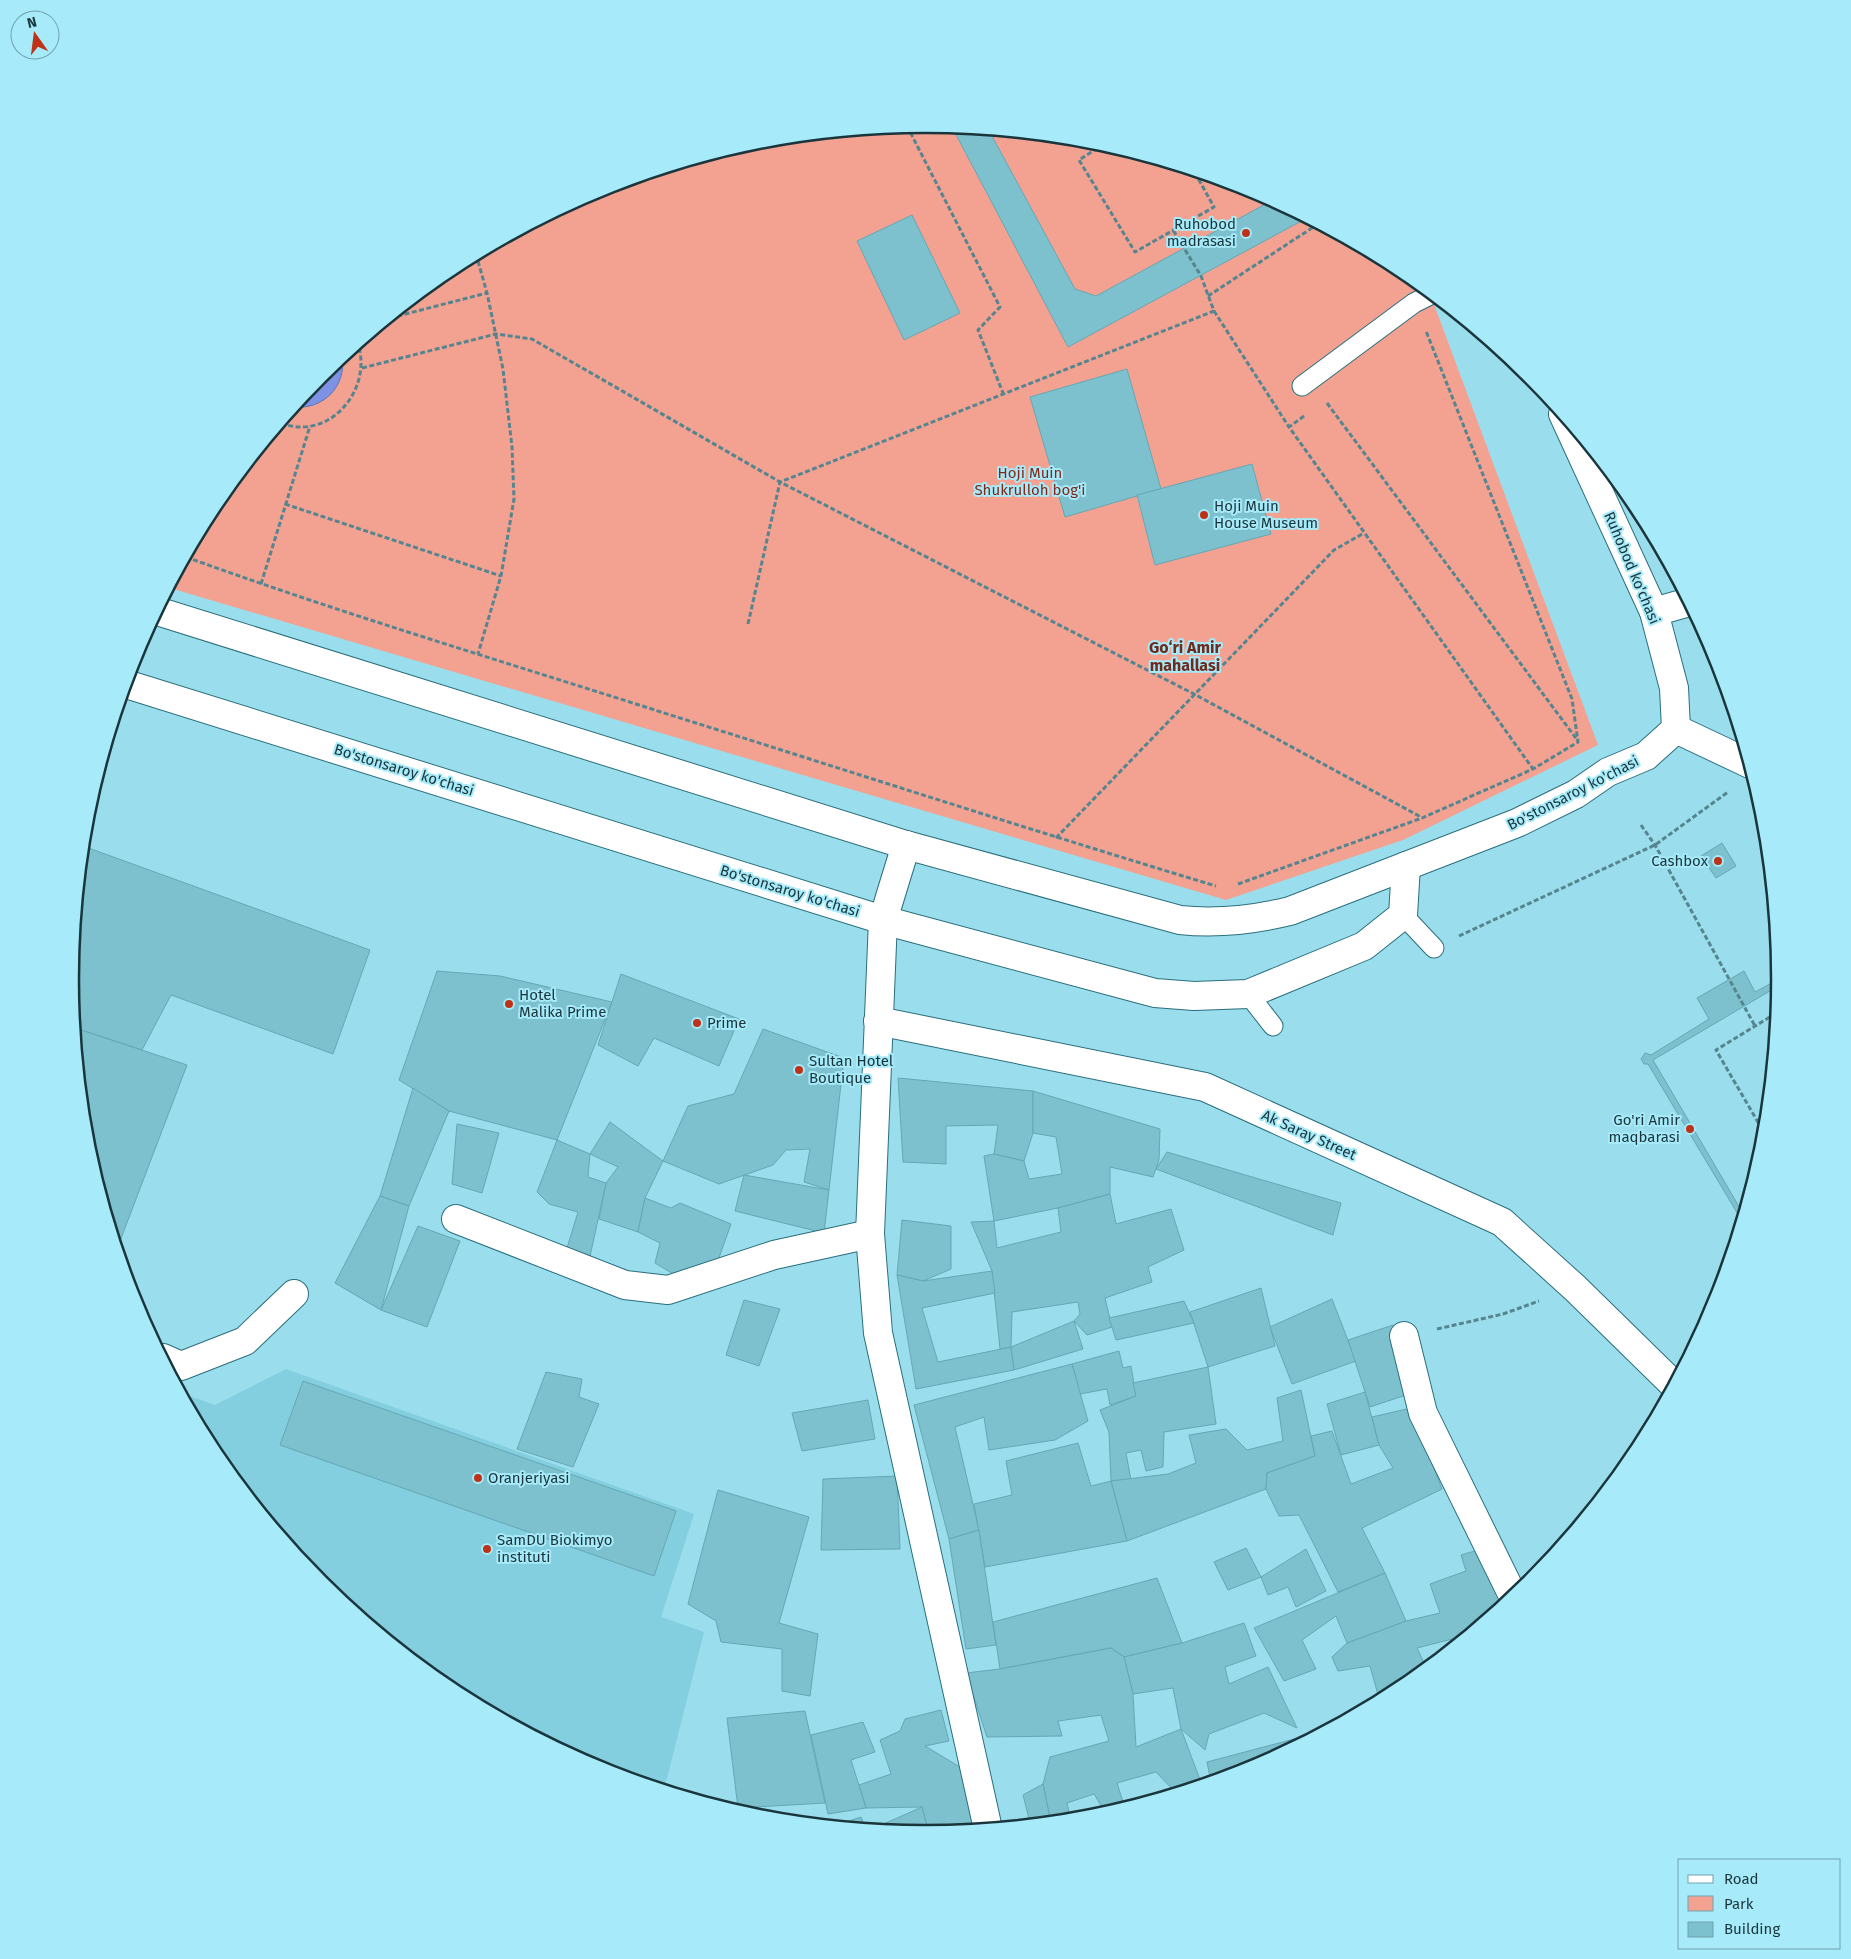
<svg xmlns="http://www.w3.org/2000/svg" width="1851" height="1959" font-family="'Fira Sans',sans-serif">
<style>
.built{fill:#83cedf}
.green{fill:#f3a291}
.water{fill:#7d91e5;stroke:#5f76b2}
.building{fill:#7dc0ce;stroke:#65a7b5}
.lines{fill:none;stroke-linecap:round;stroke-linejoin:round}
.lane-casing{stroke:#2b6f7d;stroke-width:21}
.street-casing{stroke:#2b6f7d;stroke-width:30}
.path{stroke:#56858f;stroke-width:3;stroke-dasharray:5 2.5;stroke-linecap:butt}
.lane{stroke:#fff;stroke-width:19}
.street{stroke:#fff;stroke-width:28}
.poi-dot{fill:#be3318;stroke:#a7eaf9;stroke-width:2}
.labels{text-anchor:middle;stroke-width:4;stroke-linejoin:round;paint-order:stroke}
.poi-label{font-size:15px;fill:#1a363c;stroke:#a7eaf9;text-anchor:start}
.park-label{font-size:15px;fill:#812818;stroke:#a7eaf9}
.street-label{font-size:15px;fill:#1a363c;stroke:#a7eaf9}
.neighbourhood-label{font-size:16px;font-weight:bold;fill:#6f2b1e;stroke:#a7eaf9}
.rim{fill:none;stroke:#1a363c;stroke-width:2.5}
</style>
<rect width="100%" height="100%" fill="#9addec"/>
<!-- built -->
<polygon class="built" points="286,1369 694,1514 661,1617 704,1632 664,1790 598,1770 450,1691 320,1584 214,1455 181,1393 215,1405"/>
<!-- green -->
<polygon class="green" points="926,124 1093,140 1253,189 1401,268 1429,291 1598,745 1403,840 1226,900 170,588 214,504 321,374 450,268 598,189 759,140"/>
<!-- water -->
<path class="water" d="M 342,357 C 347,386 323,410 294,407 L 321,374 Z"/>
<!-- building -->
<g class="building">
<polygon points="952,127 997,131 993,138 1075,289 1096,296 1273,200 1307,218 1068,347"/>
<polygon points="912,215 960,313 904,340 857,241"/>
<polygon points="1127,369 1161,489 1065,517 1030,397"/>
<polygon points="1252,464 1271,534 1155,565 1137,495"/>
<polygon points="1722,843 1736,866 1716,878 1701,856"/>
<polygon points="83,846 370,950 333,1054 171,995 142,1050 75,1028 70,979"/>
<polygon points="437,971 500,976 612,1002 557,1140 449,1111 399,1080"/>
<polygon points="1744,971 1755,992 1781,978 1780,985 1653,1060 1744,1215 1742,1221 1648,1064 1644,1064 1641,1059 1645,1053 1651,1055 1709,1019 1697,998"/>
<polygon points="621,974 739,1019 719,1066 654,1038 638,1066 598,1045"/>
<polygon points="75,1028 187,1065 117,1249 86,1146"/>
<polygon points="763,1029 844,1058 829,1190 804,1182 810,1149 786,1150 773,1165 719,1184 663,1161 688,1106 734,1094"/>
<polygon points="898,1078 1033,1091 1033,1133 1024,1161 994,1154 998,1125 946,1126 946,1164 903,1162"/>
<polygon points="413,1088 449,1111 409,1206 380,1196"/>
<polygon points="1033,1091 1160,1129 1159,1160 1153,1177 1110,1167 1110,1194 1058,1208 994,1221 984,1156 994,1154 1024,1161 1029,1179 1062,1174 1056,1137 1033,1133"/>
<polygon points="610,1122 663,1161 645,1198 638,1232 599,1219 606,1183 618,1167 590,1154"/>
<polygon points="457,1124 499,1133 482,1193 452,1184"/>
<polygon points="557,1140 590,1154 588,1177 606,1183 589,1261 563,1261 578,1212 549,1204 537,1192"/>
<polygon points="1167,1152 1341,1203 1333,1235 1156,1169"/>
<polygon points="744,1175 829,1190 824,1233 735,1211"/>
<polygon points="1110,1194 1116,1224 1171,1209 1184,1250 1148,1267 1152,1282 1105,1298 1112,1327 1087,1335 1074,1321 1080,1314 1078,1302 1012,1312 1011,1347 1000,1349 992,1271 971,1222 994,1221 997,1248 1061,1232 1058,1208"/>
<polygon points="380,1196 409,1206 381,1310 335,1283"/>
<polygon points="645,1198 671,1208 680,1203 731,1224 716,1266 675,1275 655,1263 660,1243 638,1232"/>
<polygon points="902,1220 951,1226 951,1269 923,1281 897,1275"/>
<polygon points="418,1226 460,1241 427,1327 381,1310"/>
<polygon points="992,1271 995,1293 922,1308 938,1362 1011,1347 1014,1370 916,1389 897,1275 923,1281"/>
<polygon points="1261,1288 1275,1346 1208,1367 1190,1312"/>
<polygon points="1332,1299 1356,1361 1292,1384 1270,1327"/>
<polygon points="744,1300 780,1309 759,1366 726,1355"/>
<polygon points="1184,1301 1194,1323 1116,1340 1109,1318"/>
<polygon points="1074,1321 1083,1349 1014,1370 1011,1347"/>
<polygon points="1393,1325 1409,1394 1370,1407 1348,1340"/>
<polygon points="1119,1351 1123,1368 1131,1366 1136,1396 1110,1405 1107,1389 1080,1394 1072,1364"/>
<polygon points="1072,1364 1088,1421 1055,1440 989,1450 984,1417 955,1427 979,1530 949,1539 914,1405"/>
<polygon points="1208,1367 1216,1424 1164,1432 1163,1467 1146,1471 1141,1450 1126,1453 1131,1480 1111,1481 1109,1432 1100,1410 1136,1396 1133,1383"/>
<polygon points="546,1372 582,1379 579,1397 599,1404 573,1467 517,1449"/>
<polygon points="303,1381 676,1511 654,1576 280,1445"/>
<polygon points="1301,1390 1315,1456 1267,1473 1266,1489 1127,1541 1111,1481 1168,1474 1196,1463 1189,1435 1226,1429 1247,1450 1283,1441 1277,1398"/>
<polygon points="1365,1392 1379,1445 1341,1455 1327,1404"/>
<polygon points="868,1400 875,1439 802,1451 792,1413"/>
<polygon points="1411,1408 1442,1489 1362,1528 1385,1573 1338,1592 1299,1515 1279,1516 1266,1489 1267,1473 1315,1456 1311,1436 1332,1431 1351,1484 1393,1468 1379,1445 1372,1417"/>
<polygon points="1078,1443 1091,1486 1111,1481 1127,1541 985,1567 974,1504 1012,1495 1006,1461"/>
<polygon points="897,1476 900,1549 821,1550 823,1479"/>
<polygon points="718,1490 809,1517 779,1623 818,1634 810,1696 782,1691 782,1649 721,1642 716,1621 688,1604"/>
<polygon points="979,1530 996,1645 966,1649 949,1539"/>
<polygon points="1246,1548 1261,1577 1228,1590 1214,1562"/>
<polygon points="1306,1549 1326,1591 1296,1607 1288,1587 1268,1595 1261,1577"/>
<polygon points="1478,1550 1504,1606 1468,1635 1417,1648 1427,1669 1401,1691 1380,1702 1370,1666 1338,1671 1332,1657 1347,1643 1406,1621 1440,1613 1430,1584 1466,1571 1461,1555"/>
<polygon points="1385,1573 1406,1621 1347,1643 1336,1616 1302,1640 1316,1669 1284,1681 1254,1628"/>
<polygon points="1157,1578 1182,1643 1124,1657 1111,1648 1000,1669 993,1622"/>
<polygon points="1244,1623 1256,1656 1225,1667 1229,1684 1268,1667 1297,1728 1264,1713 1209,1734 1205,1750 1181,1729 1173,1688 1133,1694 1124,1657 1182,1643"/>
<polygon points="1111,1648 1124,1657 1133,1694 1136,1747 1181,1729 1202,1785 1175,1792 1156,1772 1117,1783 1123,1802 1102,1807 1094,1794 1067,1803 1071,1821 1051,1823 1043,1784 1050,1757 1109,1741 1101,1715 1058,1721 1062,1736 987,1737 966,1673 1000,1669"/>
<polygon points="941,1710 949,1741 925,1746 965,1770 977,1830 929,1835 922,1807 866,1808 859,1785 891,1774 880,1740 900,1731 905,1719"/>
<polygon points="805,1711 825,1803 738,1808 727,1718"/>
<polygon points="863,1722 875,1752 851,1760 866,1808 828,1814 811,1735"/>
<polygon points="1298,1738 1300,1745 1253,1770 1211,1782 1207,1762"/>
<polygon points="1043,1784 1051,1823 1023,1825 1030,1823 1023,1795"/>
<polygon points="922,1807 929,1835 870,1830"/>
<polygon points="861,1817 866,1829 834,1826"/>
</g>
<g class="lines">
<defs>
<g id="lane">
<polyline points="1302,386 1414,303 1432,294"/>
<polyline points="1403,915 1434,948"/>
<polyline points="1248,994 1273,1026"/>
</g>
<g id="street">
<polyline points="1563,414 1654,612 1674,688 1676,729"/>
<path d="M 157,611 L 906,845 L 1180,920 C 1218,924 1253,920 1290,911 L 1517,823 L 1576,794 L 1608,772 L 1646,756 L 1676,729"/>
<polyline points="1654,612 1689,602"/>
<polyline points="126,684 883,920 1155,993 1194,996 1248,994 1364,946 1403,915 1406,866"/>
<polyline points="1676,729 1750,764"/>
<polyline points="906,845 883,920 870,1234 878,1333 988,1829"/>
<polyline points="878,1021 1205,1087 1502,1222 1575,1288 1674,1385"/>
<polyline points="456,1219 625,1285 668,1290 774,1255 870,1234"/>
<polyline points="1404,1336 1423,1413 1514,1598"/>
<polyline points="163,1358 181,1366 245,1341 294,1294"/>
</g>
</defs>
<!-- lane casing -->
<use href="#lane" class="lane-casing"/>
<!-- street casing -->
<use href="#street" class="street-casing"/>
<!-- path -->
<g class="path">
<polyline points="907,126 1000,307 978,330 1003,393"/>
<polyline points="1104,144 1079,160 1135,252 1214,207 1194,171"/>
<polyline points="476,254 487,293 503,369 512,447 514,499 501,576 478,654"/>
<polyline points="1400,268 1404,277"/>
<polyline points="1208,296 1318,224"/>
<polyline points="1214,311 1289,427"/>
<polyline points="390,318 487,293"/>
<polyline points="362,368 496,334 532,339 780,482 1194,694 1421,817"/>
<polyline points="1327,403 1578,741"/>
<polyline points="1304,416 1289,427 1533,769"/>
<path d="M 281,423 C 329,442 373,390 358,344"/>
<polyline points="285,504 501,576"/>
<path d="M 186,557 C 343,614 502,661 661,712 C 846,770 1030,830 1216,886"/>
<polyline points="261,584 310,426"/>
<polyline points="748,624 780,482 1214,311 1201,276 1173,230"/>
<polyline points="1641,825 1655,845 1755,1026"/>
<polyline points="1056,838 1334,550 1364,533"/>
<polyline points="1238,884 1422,818 1533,769 1578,742 1572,699 1426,331"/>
<polyline points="1459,936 1655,845 1728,792"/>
<polyline points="1766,1136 1716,1050 1778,1012"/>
<polyline points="1437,1329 1503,1314 1539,1301"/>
</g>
<!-- lane -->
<use href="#lane" class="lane"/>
<!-- street -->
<use href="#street" class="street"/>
</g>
<!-- markers -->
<g class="poi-dot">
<circle cx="1246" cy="233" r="5"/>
<circle cx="1204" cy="515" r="5"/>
<circle cx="1718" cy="861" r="5"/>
<circle cx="509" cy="1004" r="5"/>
<circle cx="697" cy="1023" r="5"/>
<circle cx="799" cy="1070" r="5"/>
<circle cx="1690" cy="1129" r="5"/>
<circle cx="478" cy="1478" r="5"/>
<circle cx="487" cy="1549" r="5"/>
</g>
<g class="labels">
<!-- poi labels -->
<g class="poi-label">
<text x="1236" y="229" text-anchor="end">Ruhobod<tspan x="1236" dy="17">madrasasi</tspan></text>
<text x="1214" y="511">Hoji Muin<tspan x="1214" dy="17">House Museum</tspan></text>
<text x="1708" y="866" text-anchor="end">Cashbox</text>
<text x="519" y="1000">Hotel<tspan x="519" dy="17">Malika Prime</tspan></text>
<text x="707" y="1028">Prime</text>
<text x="809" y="1066">Sultan Hotel<tspan x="809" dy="17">Boutique</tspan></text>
<text x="1680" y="1125" text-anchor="end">Go'ri Amir<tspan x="1680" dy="17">maqbarasi</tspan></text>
<text x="488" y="1483">Oranjeriyasi</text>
<text x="497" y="1545">SamDU Biokimyo<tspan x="497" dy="17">instituti</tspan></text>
</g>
<!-- park labels -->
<g class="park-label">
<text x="1030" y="478">Hoji Muin<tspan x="1030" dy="17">Shukrulloh bog'i</tspan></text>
</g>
<!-- street labels -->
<g class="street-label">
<text transform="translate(1632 568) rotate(67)" y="5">Ruhobod ko'chasi</text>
<text transform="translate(404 770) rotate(17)" y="5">Bo'stonsaroy ko'chasi</text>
<text transform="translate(1573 793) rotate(-27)" y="5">Bo'stonsaroy ko'chasi</text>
<text transform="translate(790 891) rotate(17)" y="5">Bo'stonsaroy ko'chasi</text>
<text transform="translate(1309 1135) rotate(24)" y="5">Ak Saray Street</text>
</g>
<!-- neighbourhood labels -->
<g class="neighbourhood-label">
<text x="1185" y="653">Go‘ri Amir<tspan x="1185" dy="18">mahallasi</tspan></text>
</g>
</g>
<!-- crop -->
<path d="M0 0H1851V1959H0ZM79 979a846 846 0 1 1 1692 0a846 846 0 1 1-1692 0Z" fill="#a7eaf9" fill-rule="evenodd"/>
<path class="rim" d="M79 979a846 846 0 1 1 1692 0a846 846 0 1 1-1692 0Z"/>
<!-- legend -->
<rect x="1678" y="1859" width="162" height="90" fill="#a7eaf9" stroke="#6fa2ad"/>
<rect x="1688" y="1875" width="25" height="8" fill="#ffffff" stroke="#6fa2ad"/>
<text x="1724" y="1884" font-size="15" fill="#1a363c">Road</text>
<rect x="1688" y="1896" width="25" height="15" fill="#f3a291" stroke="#6fa2ad"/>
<text x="1724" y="1909" font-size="15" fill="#1a363c">Park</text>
<rect x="1688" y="1922" width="25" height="15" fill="#7dc0ce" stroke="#6fa2ad"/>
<text x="1724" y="1934" font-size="15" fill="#1a363c">Building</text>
<!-- north arrow -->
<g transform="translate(35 35) rotate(346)"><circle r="24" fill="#a7eaf9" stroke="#6fa2ad"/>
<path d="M0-4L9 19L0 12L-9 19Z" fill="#be3318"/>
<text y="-8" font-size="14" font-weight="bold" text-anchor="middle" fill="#1a363c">N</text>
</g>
</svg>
